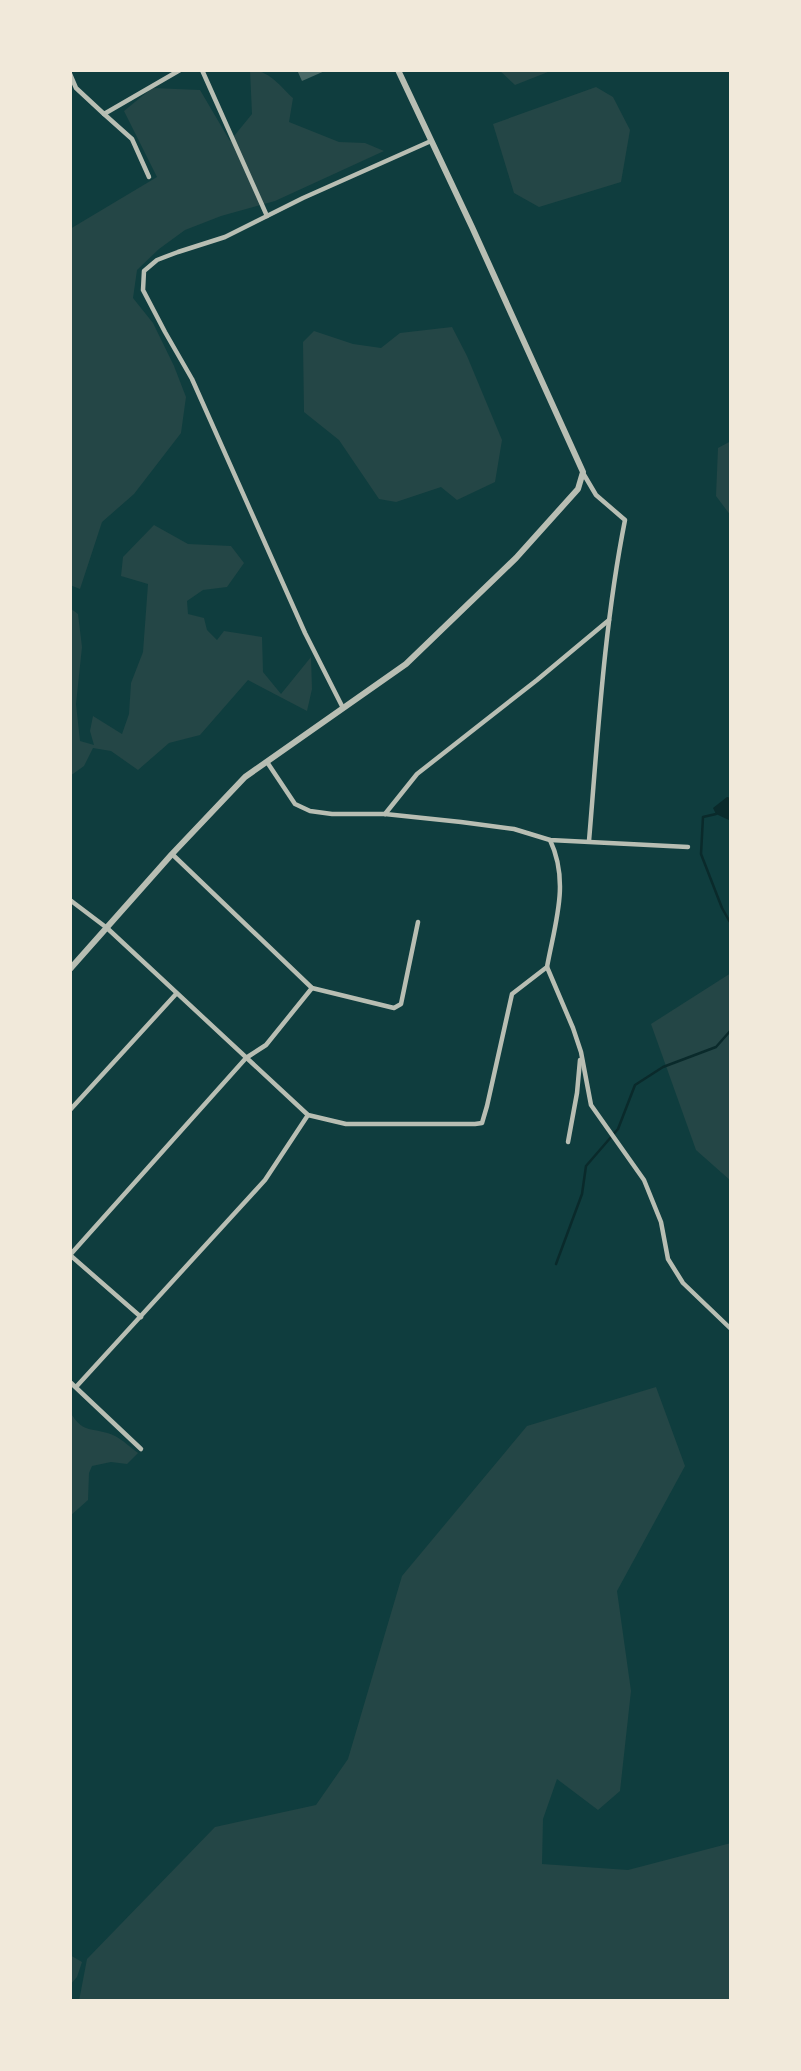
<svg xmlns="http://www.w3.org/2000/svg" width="801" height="2071" font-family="Roboto,sans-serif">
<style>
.green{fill:#244646}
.water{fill:#0a2a2b}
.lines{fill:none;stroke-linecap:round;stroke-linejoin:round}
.stream{stroke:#0a2a2b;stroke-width:2.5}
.building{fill:#486865}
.minor{stroke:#b8beb3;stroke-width:4.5}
.tertiary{stroke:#b8beb3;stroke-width:6}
</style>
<rect width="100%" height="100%" fill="#0f3d3e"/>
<!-- green -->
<g class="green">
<path d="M 250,70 C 269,70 280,86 293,98 L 289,122 L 339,142 L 365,143 L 384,151 L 275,201 L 221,216 L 185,230 L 159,249 L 137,270 L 133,298 L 153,323 L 174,366 L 186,397 L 181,433 L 134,494 L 102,522 L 80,589 L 70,585 L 70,229 L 157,177 L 124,111 L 152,88 L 200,90 L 230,141 L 252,114 Z"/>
<polygon points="499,70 553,70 515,85"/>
<polygon points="596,87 613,97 630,130 621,182 539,207 514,193 493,124"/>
<polygon points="452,327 467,356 502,440 495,482 457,500 441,487 396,502 379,499 339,440 304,412 303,342 314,331 353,344 381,348 400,333"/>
<polygon points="731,441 731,516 716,496 718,448"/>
<polygon points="154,525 188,544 231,546 244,563 227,587 203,590 187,601 188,614 204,618 207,630 217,640 224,631 262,637 263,672 281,694 311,657 312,689 307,711 248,680 200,735 169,743 138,770 111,751 93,748 84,766 70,776 70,608 78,614 82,647 76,704 80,741 94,745 90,731 93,716 122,734 129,714 131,683 143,652 148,584 121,576 123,557"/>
<polygon points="731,973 731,1181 696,1150 651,1024"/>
<polygon points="656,1387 685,1466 617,1591 631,1691 620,1791 598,1810 557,1779 543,1819 542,1864 628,1870 731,1843 731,2001 79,2001 87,1959 215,1827 316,1805 348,1759 402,1576 527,1426"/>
<path d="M 70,1412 C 84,1436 94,1426 115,1436 C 123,1440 131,1448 138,1453 L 127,1464 L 111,1462 L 92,1466 L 89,1473 L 88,1500 L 70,1516 Z"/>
<polygon points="70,1955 82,1962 77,1977 70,1985"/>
</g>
<!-- water -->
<polygon class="water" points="727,797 731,798 731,821 716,814 713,808"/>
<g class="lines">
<!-- stream -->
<g class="stream">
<polyline points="716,814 703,817 701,854 722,908 731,924"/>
<polyline points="556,1264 582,1194 586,1166 618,1129 635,1085 663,1067 716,1047 731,1030"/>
</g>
</g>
<!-- building -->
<polygon class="building" points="297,70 327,70 302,81"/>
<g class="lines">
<!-- minor -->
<g class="minor">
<polyline points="202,70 267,216"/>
<polyline points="70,74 76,88 104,114 180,70"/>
<polyline points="104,114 132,139 149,177"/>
<path d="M 583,473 L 596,495 L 625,520 C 604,626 598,734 589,841"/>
<polyline points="343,708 305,633 192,379 165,332 143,290 144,271 157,260 178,252 225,237 303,198 431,141"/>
<polyline points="267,762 295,804 310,811 332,814 385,814 461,822 514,829 550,840 688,847"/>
<polyline points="385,814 417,774 537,680 609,620"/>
<polyline points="172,854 312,988 394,1008 401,1004 418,922"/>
<path d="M 70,900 L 107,928 L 308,1115 L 346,1124 L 475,1124 L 482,1123 L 487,1106 L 512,994 L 547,967 C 555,923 570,882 550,840"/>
<polyline points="547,967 573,1028 581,1052 591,1105 644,1180 661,1222 668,1259 683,1283 731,1329"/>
<polyline points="70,1110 176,994"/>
<polyline points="568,1142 577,1093 580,1060"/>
<polyline points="70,1255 246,1058 266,1045 312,988"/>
<polyline points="70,1255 141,1317"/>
<polyline points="70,1382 141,1449"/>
<polyline points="76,1387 265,1180 308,1115"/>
</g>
<!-- tertiary -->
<polyline class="tertiary" points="70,969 172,854 245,777 406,664 516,558 578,489 583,472 472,227 398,70"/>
</g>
<!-- border -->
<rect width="801" height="2071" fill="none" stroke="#f1e9da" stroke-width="144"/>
</svg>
